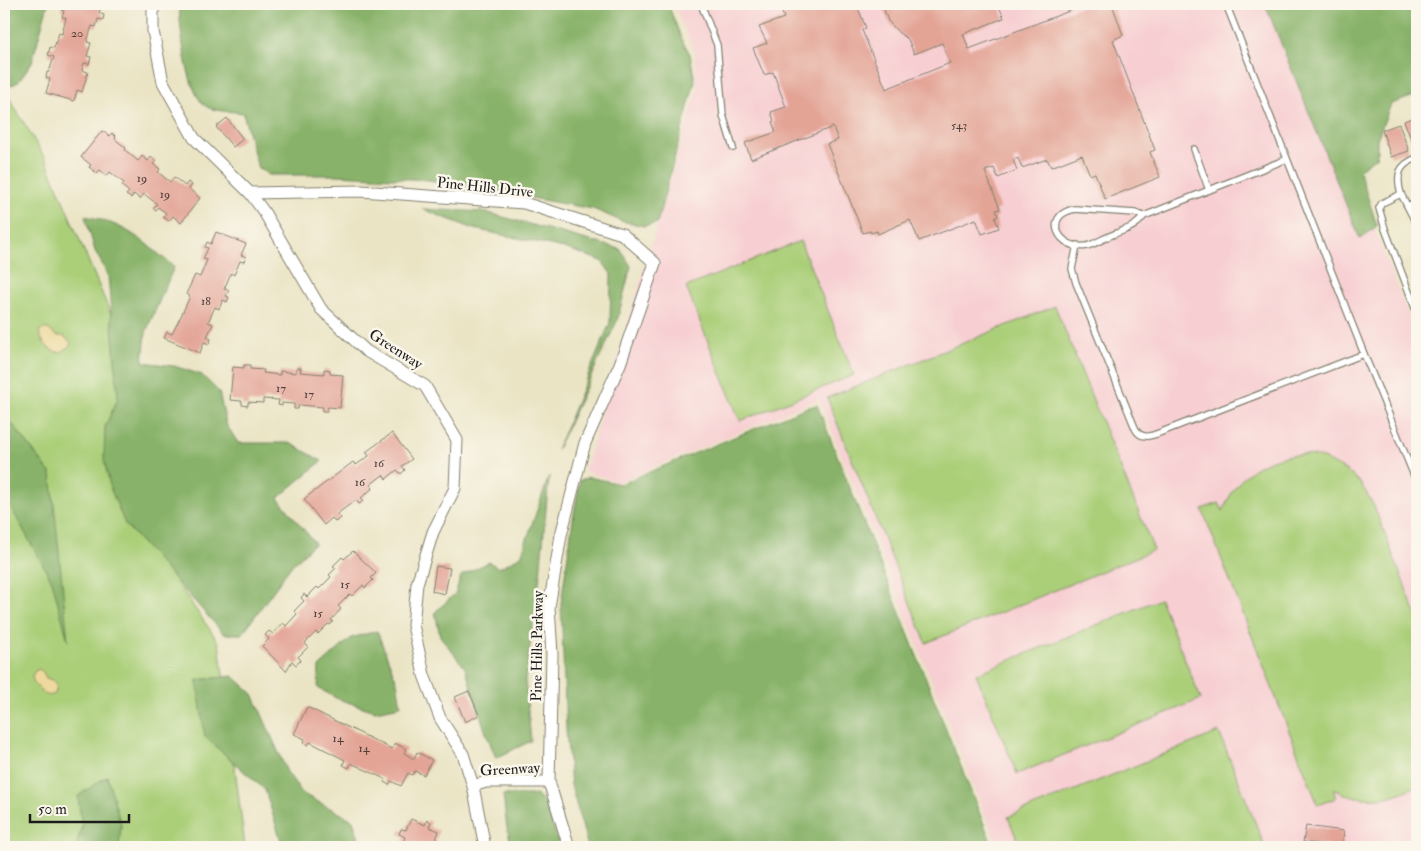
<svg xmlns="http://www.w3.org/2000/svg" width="1421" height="851" font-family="'IM FELL Double Pica',serif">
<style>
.built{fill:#f7cfd2}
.green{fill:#abcf79;stroke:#64764a}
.forest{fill:#88b269;stroke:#526742}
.sand{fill:#eeda9e;stroke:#857b5d}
.building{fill:#e3a496}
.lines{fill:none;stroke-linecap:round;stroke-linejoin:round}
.service-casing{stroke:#838070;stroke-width:8}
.minor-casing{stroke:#838070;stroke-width:13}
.service{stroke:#fff;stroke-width:5.5}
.minor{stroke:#fff;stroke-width:11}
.labels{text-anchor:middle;stroke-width:5;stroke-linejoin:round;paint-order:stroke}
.number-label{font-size:12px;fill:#4e3e3a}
.street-label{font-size:15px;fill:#1c1c1c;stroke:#fbf7ec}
</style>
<rect width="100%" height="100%" fill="#fbf7ec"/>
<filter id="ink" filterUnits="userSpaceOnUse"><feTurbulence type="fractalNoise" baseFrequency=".02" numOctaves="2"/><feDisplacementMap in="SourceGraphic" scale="10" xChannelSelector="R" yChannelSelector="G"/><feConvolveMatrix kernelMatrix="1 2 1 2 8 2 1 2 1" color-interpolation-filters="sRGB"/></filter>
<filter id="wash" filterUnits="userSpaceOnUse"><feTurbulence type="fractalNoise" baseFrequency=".0096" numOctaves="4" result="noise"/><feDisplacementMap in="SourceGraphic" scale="20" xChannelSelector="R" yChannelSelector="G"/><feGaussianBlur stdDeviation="1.12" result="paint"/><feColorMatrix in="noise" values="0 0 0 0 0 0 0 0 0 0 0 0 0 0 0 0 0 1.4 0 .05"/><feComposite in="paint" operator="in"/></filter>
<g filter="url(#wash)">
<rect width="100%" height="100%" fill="#eae4c4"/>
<!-- built -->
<polygon class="built" points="673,4 1285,4 1417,337 1417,847 998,847 819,399 618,482 584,471 697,90 695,53"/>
<!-- green -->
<g class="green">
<polygon points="4,89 46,160 125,348 135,522 219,643 245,847 4,847"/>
<polygon points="800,241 854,375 740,421 686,287"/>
<polygon points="1055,306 1154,550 926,643 827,398"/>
<path d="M 1291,455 L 1307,455 L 1323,458 L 1347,471 L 1361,484 L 1374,506 L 1417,617 L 1417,785 C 1390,801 1361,803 1333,789 L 1336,798 L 1318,805 L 1202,509 L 1219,503 L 1223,511 C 1236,478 1255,462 1291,455 Z"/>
<polygon points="1160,599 1201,699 1017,774 976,674"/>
<polygon points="1219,732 1265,847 1020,847 1008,817"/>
</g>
<!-- forest -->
<g class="forest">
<polygon points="4,4 48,4 32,62 18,82 4,89"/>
<path d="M 179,4 L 668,4 L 682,40 L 690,54 L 695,81 L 657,223 L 644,226 L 621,221 L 593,209 L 429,180 L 338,175 L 269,175 L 258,168 L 243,113 C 233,111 219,112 209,108 C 186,99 180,26 179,4 Z"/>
<polygon points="1265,4 1417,4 1417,95 1391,104 1377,139 1377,156 1359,170 1377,226 1360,239"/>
<polygon points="422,209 485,212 620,249 631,266 617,321 557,449 610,323 611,274 602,261 564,248 474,229"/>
<path d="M 85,216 C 127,224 143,241 174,267 L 146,332 L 143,362 L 174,366 L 202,375 L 219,392 L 226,424 L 238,443 L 290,443 L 322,461 L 278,498 L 315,543 L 292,565 L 242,634 L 224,634 L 125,524 L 111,490 L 104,460 L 105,427 L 118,398 L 108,275 L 95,251 Z"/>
<polygon points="817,405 993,847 588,847 571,785 566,730 561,603 573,519 580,480 589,477 620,484 805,408"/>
<polygon points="4,413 51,474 68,641 52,581 4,495"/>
<polygon points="549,476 540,576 525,680 531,741 496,758 486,733 465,668 440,636 435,612 455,594 461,576 489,562 499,568 521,556"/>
<polygon points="377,631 397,682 401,706 375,711 338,699 318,688 319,667 351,638"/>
<polygon points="233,676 253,694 287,772 303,794 353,820 359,839 351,847 283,847 265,790 205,737 197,680"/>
<polygon points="107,776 121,825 119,847 76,847 82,826 78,796"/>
<polygon points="503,795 536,795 545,803 560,847 512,847 507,828"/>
</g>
<!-- sand -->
<g class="sand">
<path d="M 43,329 L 49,329 C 53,335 57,337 64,336 L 71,343 C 60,362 42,347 39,331 Z"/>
<path d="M 39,669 L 43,672 L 46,678 L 54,681 L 57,685 L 55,694 C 45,698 44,693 38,687 C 34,683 33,682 32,676 L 35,671 Z"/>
</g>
<g id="blocks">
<!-- building -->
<g class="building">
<polygon points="63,4 102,4 99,13 104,15 103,20 98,19 96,27 92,26 87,42 91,43 87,56 91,57 89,64 84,63 82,70 88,72 82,92 77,90 74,101 46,93 50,79 46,78 47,72 49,72 54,57 48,55 50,47 54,48 59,33 62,34 66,18 62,17 64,11 61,10"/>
<polygon points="779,4 852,4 853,7 857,5 866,28 862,30 886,89 950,63 942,43 914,54 908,39 899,33 888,21 882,4 998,4 1004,18 963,34 969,49 1088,4 1112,4 1123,35 1113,40 1155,150 1150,152 1160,177 1105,199 1095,173 1090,175 1082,155 1051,167 1047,159 1022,168 1018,158 1013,160 1017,170 998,178 994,168 985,171 1000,209 996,210 998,216 995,218 999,228 982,234 976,219 919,241 910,220 878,234 877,231 871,233 870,231 863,233 827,144 838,140 833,127 751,159 745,143 776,132 772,122 774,121 771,112 786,107 773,72 764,75 753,48 767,43 759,27 784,18"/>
<polygon points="1415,117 1417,123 1417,149 1415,149 1404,121"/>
<polygon points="227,118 243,139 233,147 216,127"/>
<polygon points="1399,124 1409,151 1391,157 1382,130"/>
<polygon points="102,131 110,136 112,133 116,137 115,139 126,148 125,150 138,161 142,156 148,161 151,157 156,161 153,164 160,169 158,172 170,182 174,177 185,186 188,182 192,185 189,189 200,198 181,223 173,216 169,221 163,217 166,213 158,207 156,210 153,208 157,204 144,194 140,199 134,194 131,198 126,195 129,192 122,186 124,183 110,172 107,176 100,170 97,173 89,167 91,165 81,157"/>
<polygon points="216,232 246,244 241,255 246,257 244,262 240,261 234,275 231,273 224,289 229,290 226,296 229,297 227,302 223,300 219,309 215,307 208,322 213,324 207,337 211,339 209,344 204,342 200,353 164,338 167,332 172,334 182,314 190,296 186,294 195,275 200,277 207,260 203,259 208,248 205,247 207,242 211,244"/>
<polygon points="244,365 250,365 250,369 264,370 263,373 280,375 280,371 296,373 296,368 301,368 300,372 324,374 324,369 330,370 330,374 343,375 340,408 328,407 327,411 322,411 323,407 299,405 298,409 294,409 294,404 282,403 282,406 278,405 279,400 263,399 263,403 248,402 248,406 242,405 242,401 230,400 233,367 244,368"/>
<polygon points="392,433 412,459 402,466 405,470 401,474 397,470 386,479 383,475 370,485 373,488 361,498 364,500 359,504 356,500 337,514 341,518 335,522 332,518 324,525 304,499 353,462 356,465 369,456 366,452"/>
<polygon points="353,551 376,573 371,578 373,580 365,588 363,585 352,596 350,594 338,606 341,609 331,620 333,621 330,625 328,624 318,634 316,632 305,643 308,647 298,657 301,660 296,665 292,661 286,671 262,646 269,639 265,635 269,631 273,634 283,623 286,626 297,614 294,611 304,601 301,598 304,594 307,597 317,587 319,589 331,577 329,575 336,568 333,566 342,557 344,559"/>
<polygon points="436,566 450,568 445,594 432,591"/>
<polygon points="469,691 479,715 465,722 455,697"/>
<polygon points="307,707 392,749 395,743 406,749 404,753 414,759 417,752 432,760 424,775 415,771 412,775 408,773 401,786 391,781 389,785 384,782 385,779 351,763 349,768 343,765 345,760 310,742 308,745 303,743 305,739 294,734"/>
<polygon points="411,819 425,825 427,820 431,822 429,827 439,831 435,842 439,843 437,847 401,847 405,837 399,834 401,829 406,830"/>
<polygon points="1306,826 1344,831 1342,847 1303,842"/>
</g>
</g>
</g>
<g filter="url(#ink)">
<use href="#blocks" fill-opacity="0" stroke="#838070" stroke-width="1"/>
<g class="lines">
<defs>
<g id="service">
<polyline points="701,4 717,45 723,115 733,148"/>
<polyline points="1226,4 1364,354 1417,483"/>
<polyline points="1194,149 1209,190"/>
<path d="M 1401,194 C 1396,175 1398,165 1417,158"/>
<polyline points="1407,205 1417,205"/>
<path d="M 1144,216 L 1135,213 L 1075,209 C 1041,215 1059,251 1087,246 C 1095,244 1104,238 1112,235 C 1126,229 1135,228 1144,216 L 1287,159"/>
<polyline points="1417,225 1401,194 1382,203 1379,208 1385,229 1417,313"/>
<path d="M 1077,245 L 1072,269 L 1076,283 L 1135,428 C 1140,439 1149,437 1159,433 L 1364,354"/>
</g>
<g id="minor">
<polyline points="153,4 153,31 163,82 194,138 250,193 264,212 321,309 366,351 425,386 457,440 455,488 433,532 417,584 413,625 424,675 440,718 463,754 473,786"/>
<polyline points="250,193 361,191 524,203 622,234 655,263 620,364 585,443 561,535 549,607 552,654 549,782 569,847"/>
<polyline points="485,847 473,786 486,782 549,782"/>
</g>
</defs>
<!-- service casing -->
<use href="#service" class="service-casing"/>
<!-- minor casing -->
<use href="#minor" class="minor-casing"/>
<!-- service -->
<use href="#service" class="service"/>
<!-- minor -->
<use href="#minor" class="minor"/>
</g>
</g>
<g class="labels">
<!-- number labels -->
<g class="number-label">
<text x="77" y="37">20</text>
<text x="959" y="129">543</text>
<text x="142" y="182">19</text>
<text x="165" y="198">19</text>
<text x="206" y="305">18</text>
<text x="281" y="392">17</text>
<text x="309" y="398">17</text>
<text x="379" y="467">16</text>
<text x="360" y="486">16</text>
<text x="345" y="588">15</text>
<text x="318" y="617">15</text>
<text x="338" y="742">14</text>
<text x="364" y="752">14</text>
</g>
<!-- street labels -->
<g class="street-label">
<text transform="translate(485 187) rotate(6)" y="5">Pine Hills Drive</text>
<text transform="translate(396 349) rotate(33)" y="5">Greenway</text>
<text transform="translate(537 646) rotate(-89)" y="5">Pine Hills Parkway</text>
<text transform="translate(510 769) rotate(-3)" y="5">Greenway</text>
</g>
</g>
<!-- margin -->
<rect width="1421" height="851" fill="none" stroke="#fbf7ec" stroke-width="20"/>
<!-- scale -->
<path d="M30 814v8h99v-8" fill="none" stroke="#1c1c1c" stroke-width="2.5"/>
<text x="38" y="814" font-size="15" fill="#1c1c1c" stroke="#fbf7ec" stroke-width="4" paint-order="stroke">50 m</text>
</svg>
